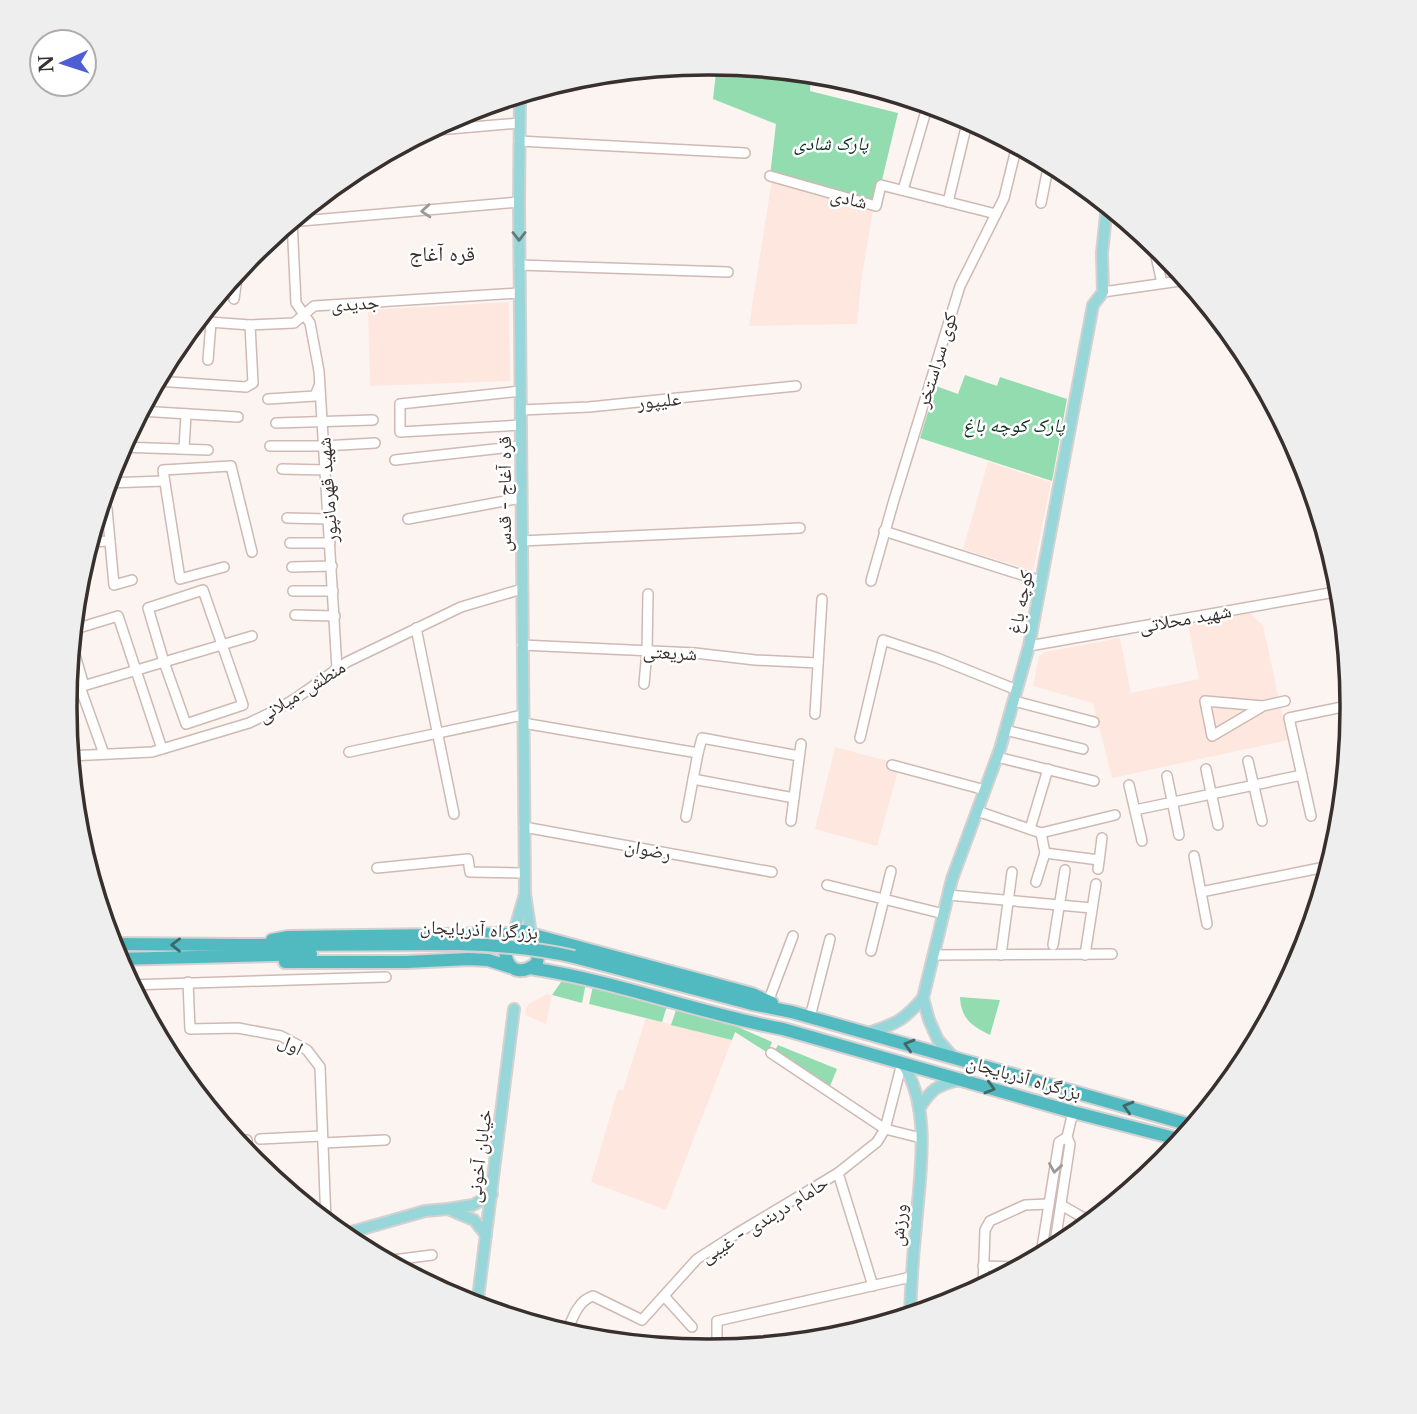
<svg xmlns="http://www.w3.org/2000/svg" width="1417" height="1414" font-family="'Libre Baskerville','Noto Naskh Arabic',serif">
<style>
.built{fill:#fee7df}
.green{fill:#93dcaf}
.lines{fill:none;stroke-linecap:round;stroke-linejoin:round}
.minor-casing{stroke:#cebab3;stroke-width:12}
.major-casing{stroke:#d3d1d1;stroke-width:14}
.highway-casing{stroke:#d3d1d1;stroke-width:16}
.minor{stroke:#fff;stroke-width:9}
.major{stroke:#97d6d9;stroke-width:10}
.highway{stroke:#51bac0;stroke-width:12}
.highway-bridge-casing{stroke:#d3d1d1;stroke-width:16;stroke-linecap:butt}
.highway-bridge{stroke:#51bac0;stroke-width:12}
.oneway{stroke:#9b9896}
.oneway2{stroke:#627b7a}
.oneway3{stroke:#416768}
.labels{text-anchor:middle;stroke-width:5;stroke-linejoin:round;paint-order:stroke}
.park-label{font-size:19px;font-style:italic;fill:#0c311e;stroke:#fff}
.street-label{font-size:19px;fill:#37302d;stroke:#fff}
.neighbourhood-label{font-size:21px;fill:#37302d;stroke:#fff}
.rim{fill:none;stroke:#37302d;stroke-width:3.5}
</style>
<rect width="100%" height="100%" fill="#fcf4f1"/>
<!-- built -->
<g class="built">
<polygon points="772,179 874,204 862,275 857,324 749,326"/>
<polygon points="509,302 510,381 370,386 368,310"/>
<polygon points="988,462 1051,482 1033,571 963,549"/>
<polygon points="1250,613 1263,626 1288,740 1112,778 1093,703 1033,686 1039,656 1045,652 1120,638 1131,693 1199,679 1188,625"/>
<polygon points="835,747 900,764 877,846 815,829"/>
<polygon points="547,994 552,995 546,1024 525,1015 526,1008 530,1003"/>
<polygon points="646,1018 732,1040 666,1210 591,1182 618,1089 623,1090"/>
</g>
<!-- green -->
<g class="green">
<polygon points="717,64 811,73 810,91 898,113 877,201 770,176 776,124 713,99"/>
<polygon points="965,375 997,386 1000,377 1067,399 1052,481 920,438 936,386 958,394"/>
<polygon points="561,982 586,983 582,1003 552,995"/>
<polygon points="593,986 667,1006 662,1022 589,1004"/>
<path d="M 960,997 L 1000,1000 L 990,1035 C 972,1026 961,1019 960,997 Z"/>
<polygon points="677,1007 738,1027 772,1042 768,1053 735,1032 732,1040 671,1025"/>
<polygon points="778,1045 837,1069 828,1091 773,1054"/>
</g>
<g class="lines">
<defs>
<g id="minor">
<polyline points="426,131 520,123"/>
<polyline points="519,141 745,153"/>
<polyline points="770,176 876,206 881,185 996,214"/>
<polyline points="903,190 928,104"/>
<polyline points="948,202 968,119"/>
<polyline points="1041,203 1049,163"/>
<polyline points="292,221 296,303 310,323 319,371 337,669"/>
<polyline points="290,222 519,202"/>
<polyline points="1153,243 1162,283"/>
<polyline points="519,265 728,272"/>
<polyline points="1103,292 1187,280"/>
<polyline points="234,299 238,271"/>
<polyline points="196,321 250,325 294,323 314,306 519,293"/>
<polyline points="208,360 211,322"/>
<polyline points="156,381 246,387 253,383 250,325"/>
<polyline points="521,391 400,404 400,432 521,425"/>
<polyline points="268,399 315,396 319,386"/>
<polyline points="521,410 589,407 796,386"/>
<polyline points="140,411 238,417"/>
<polyline points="276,423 373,420"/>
<polyline points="270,446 324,446 375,443"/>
<polyline points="120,447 208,450"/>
<polyline points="184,449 186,414"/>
<polyline points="395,460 521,446"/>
<polyline points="282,469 325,470"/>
<polyline points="107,483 164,481"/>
<polyline points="107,509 114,585 132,580"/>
<polyline points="287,518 328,519"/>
<polyline points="408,519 521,498"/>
<polyline points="884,531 1041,581"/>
<polyline points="521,541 800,528"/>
<polyline points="89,542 110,541"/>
<polyline points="290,543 330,543"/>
<polyline points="224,567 180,579 163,470 231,466 252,552"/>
<polyline points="292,567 332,566"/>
<polyline points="871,581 894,500 960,286 1004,198 1017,145"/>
<polygon points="203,590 243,705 186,724 164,662 148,608"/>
<polyline points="293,591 333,591"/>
<polyline points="295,615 335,616"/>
<polyline points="416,628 454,814"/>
<polyline points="72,630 118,616 162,749"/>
<polyline points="71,641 84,686"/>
<polyline points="522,645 695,653 755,660 818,663"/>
<polyline points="1029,646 1341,591"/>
<polyline points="644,684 647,651 648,594"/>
<polyline points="80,687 104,754"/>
<polyline points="66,691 252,636"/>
<polyline points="1014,701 1094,722"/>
<polyline points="1263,706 1212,736 1205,701 1263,706 1285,701"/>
<polyline points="815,714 822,599"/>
<polyline points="523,723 698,753 686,817"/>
<polyline points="1005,730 1083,749"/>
<polyline points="860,738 883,640 937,658 1017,690"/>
<polyline points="349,752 523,715"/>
<polyline points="698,753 702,738 799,756"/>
<polyline points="69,756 152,752 249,723 278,709 299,696 347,662 461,607 522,589"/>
<polyline points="997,757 1094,781"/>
<polyline points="1248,761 1262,821"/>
<polyline points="892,765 985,790"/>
<polyline points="1206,769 1218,825"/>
<polyline points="1167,776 1179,835"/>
<polyline points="693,779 794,798"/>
<polyline points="1129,785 1142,841"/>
<polyline points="1135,810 1302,775"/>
<polyline points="977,811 1041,833 1115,815"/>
<polyline points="1311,816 1289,718 1352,705"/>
<polyline points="791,821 801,744"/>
<polyline points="524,827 772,872"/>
<polyline points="1030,829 1048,769"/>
<polyline points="1045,853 1099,860"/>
<polyline points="1194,856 1207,924"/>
<polyline points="377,868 468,859 470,872 524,873"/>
<polyline points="1098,869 1102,838"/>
<polyline points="1036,882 1045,853 1041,833"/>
<polyline points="827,885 944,914"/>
<polyline points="1201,892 1330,866"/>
<polyline points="948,895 1092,908"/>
<polyline points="1053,945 1065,870"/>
<polyline points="871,951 891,871"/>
<polyline points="934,955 1112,954"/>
<polyline points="1001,955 1012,872"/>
<polyline points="1085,955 1096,884"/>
<polyline points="188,982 190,1029 238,1028 281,1036 307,1050 320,1067 326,1222"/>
<polyline points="130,985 386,977"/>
<polyline points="768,1002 793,936"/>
<polyline points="810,1017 830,939"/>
<polyline points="771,1053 885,1129 921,1138"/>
<polyline points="260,1139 322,1136"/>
<polyline points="247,1140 248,1156"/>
<polyline points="323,1143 385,1140"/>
<polyline points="838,1173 873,1286"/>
<polyline points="1061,1205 1091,1222"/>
<polyline points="1054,1249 1070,1144 1067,1137 1073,1112"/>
<polyline points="1041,1254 1059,1142 1067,1137"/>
<polyline points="386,1261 432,1255"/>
<polyline points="983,1266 1021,1267"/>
<polyline points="983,1287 985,1230 990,1221 1025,1205 1049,1204"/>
<polyline points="664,1296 692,1327"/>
<path d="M 566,1334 C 572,1320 577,1301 593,1296 L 642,1320 L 697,1259 L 736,1234 L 838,1173 L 877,1142 L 885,1129 L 902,1063"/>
<polyline points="717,1350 717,1321 911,1277"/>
</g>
<g id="major">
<polyline points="520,94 519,202 525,894"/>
<polyline points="514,932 525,894 531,934"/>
<polyline points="923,998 952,879 1000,749 1029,646 1093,305 1103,292 1102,253 1107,205"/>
<path d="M 868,1033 C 896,1024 904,1020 923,998 L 929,1020 L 938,1040 L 954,1058"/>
<path d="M 902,1063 C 932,1106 920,1174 916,1225 C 913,1255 911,1285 910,1316"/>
<path d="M 919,1109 C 931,1089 937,1085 960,1080"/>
<polyline points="341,1235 425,1211 448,1209"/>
<polyline points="486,1235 474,1220 448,1209 473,1205 492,1194"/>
<polyline points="477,1306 514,1009"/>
</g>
<g id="highway">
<path d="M 524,931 C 542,938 539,945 537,963 C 508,987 496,945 513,934 C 515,932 521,931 524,931 Z"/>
<polyline points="534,935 752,994 772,1003"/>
<polyline points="272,940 288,937 512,934"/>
<polyline points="111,944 241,945 458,944"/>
<polyline points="574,957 752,1004 792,1012 1194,1126"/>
<polyline points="116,959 311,954"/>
<polyline points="285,962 406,962 469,959 488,960 510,967"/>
<path d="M 530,968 C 616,981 698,1013 783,1029 L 1073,1112 L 1182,1140"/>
</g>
</defs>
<!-- minor casing -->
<use href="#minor" class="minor-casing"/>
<!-- major casing -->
<use href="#major" class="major-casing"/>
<!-- highway casing -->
<use href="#highway" class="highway-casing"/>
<!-- minor -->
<use href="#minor" class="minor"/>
<!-- major -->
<use href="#major" class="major"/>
<!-- highway -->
<use href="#highway" class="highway"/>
<defs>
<path id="highway-bridge" d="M 458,944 C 498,945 535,948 574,957"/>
</defs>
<!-- highway-bridge casing -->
<use href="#highway-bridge" class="highway-bridge-casing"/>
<!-- highway-bridge -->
<use href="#highway-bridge" class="highway-bridge"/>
</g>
<!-- one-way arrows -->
<defs><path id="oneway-chevron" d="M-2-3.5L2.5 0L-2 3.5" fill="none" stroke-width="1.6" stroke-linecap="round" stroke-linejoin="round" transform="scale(1.75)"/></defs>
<g class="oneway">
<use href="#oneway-chevron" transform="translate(426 211) rotate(176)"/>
<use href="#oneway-chevron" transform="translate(1055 1168) rotate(99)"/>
</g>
<use class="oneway2" href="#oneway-chevron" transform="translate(519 236) rotate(90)"/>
<g class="oneway3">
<use href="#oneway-chevron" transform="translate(176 945) rotate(-179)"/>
<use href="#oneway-chevron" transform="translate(909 1045) rotate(-164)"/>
<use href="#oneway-chevron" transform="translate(990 1088) rotate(16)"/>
<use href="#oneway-chevron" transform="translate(1128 1107) rotate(-164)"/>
</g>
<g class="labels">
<!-- park labels -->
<g class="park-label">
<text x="831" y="150">پارک شادی</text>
<text x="1014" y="432">پارک کوچه باغ</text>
</g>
<!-- street labels -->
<g class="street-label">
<text transform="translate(849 198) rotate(13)" y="7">شادی</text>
<text transform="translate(355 303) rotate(-3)" y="7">جدیدی</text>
<text transform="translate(936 360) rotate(-73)" y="7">کوی سراستخر</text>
<text transform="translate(659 400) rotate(-6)" y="7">علیپور</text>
<text transform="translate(327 490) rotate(-94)" y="7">شهید قهرمانپور</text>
<text transform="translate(504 494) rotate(-90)" y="7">قره آغاج - قدس</text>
<text transform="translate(1020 602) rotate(-79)" y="7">کوچه باغ</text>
<text transform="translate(1185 618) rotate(-10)" y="7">شهید محلاتی</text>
<text transform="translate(670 652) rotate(3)" y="7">شریعتی</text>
<text transform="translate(301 691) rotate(-32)" y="7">منطش-میلانی</text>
<text transform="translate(648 849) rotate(11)" y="7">رضوان</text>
<text transform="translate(479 929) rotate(3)" y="7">بزرگراه آذربایجان</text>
<text transform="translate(291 1044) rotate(27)" y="7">اول</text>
<text transform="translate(1024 1077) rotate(16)" y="7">بزرگراه آذربایجان</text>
<text transform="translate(479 1156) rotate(-83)" y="7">خیابان آخونی</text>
<text transform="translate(764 1219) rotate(-32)" y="7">حامام دربندی - غیبی</text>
<text transform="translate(898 1225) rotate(-85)" y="7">ورزش</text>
</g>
<!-- neighbourhood labels -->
<g class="neighbourhood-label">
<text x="442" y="261">قره آغاج</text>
</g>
</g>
<!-- crop -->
<path d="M0 0H1417V1414H0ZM708 75H709A631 631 0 0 1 1340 706V708A631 631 0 0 1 709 1339H708A631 631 0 0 1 77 708V706A631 631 0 0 1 708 75Z" fill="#efeeee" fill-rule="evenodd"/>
<path class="rim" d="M708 75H709A631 631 0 0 1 1340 706V708A631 631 0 0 1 709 1339H708A631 631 0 0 1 77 708V706A631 631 0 0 1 708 75Z"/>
<!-- north arrow -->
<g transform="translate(63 63) rotate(267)"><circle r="33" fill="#ffffff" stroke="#afacab" stroke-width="2"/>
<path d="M0-5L12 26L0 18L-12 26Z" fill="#4e5fd4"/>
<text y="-10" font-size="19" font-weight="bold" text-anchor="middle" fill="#37302d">N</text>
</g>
</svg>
